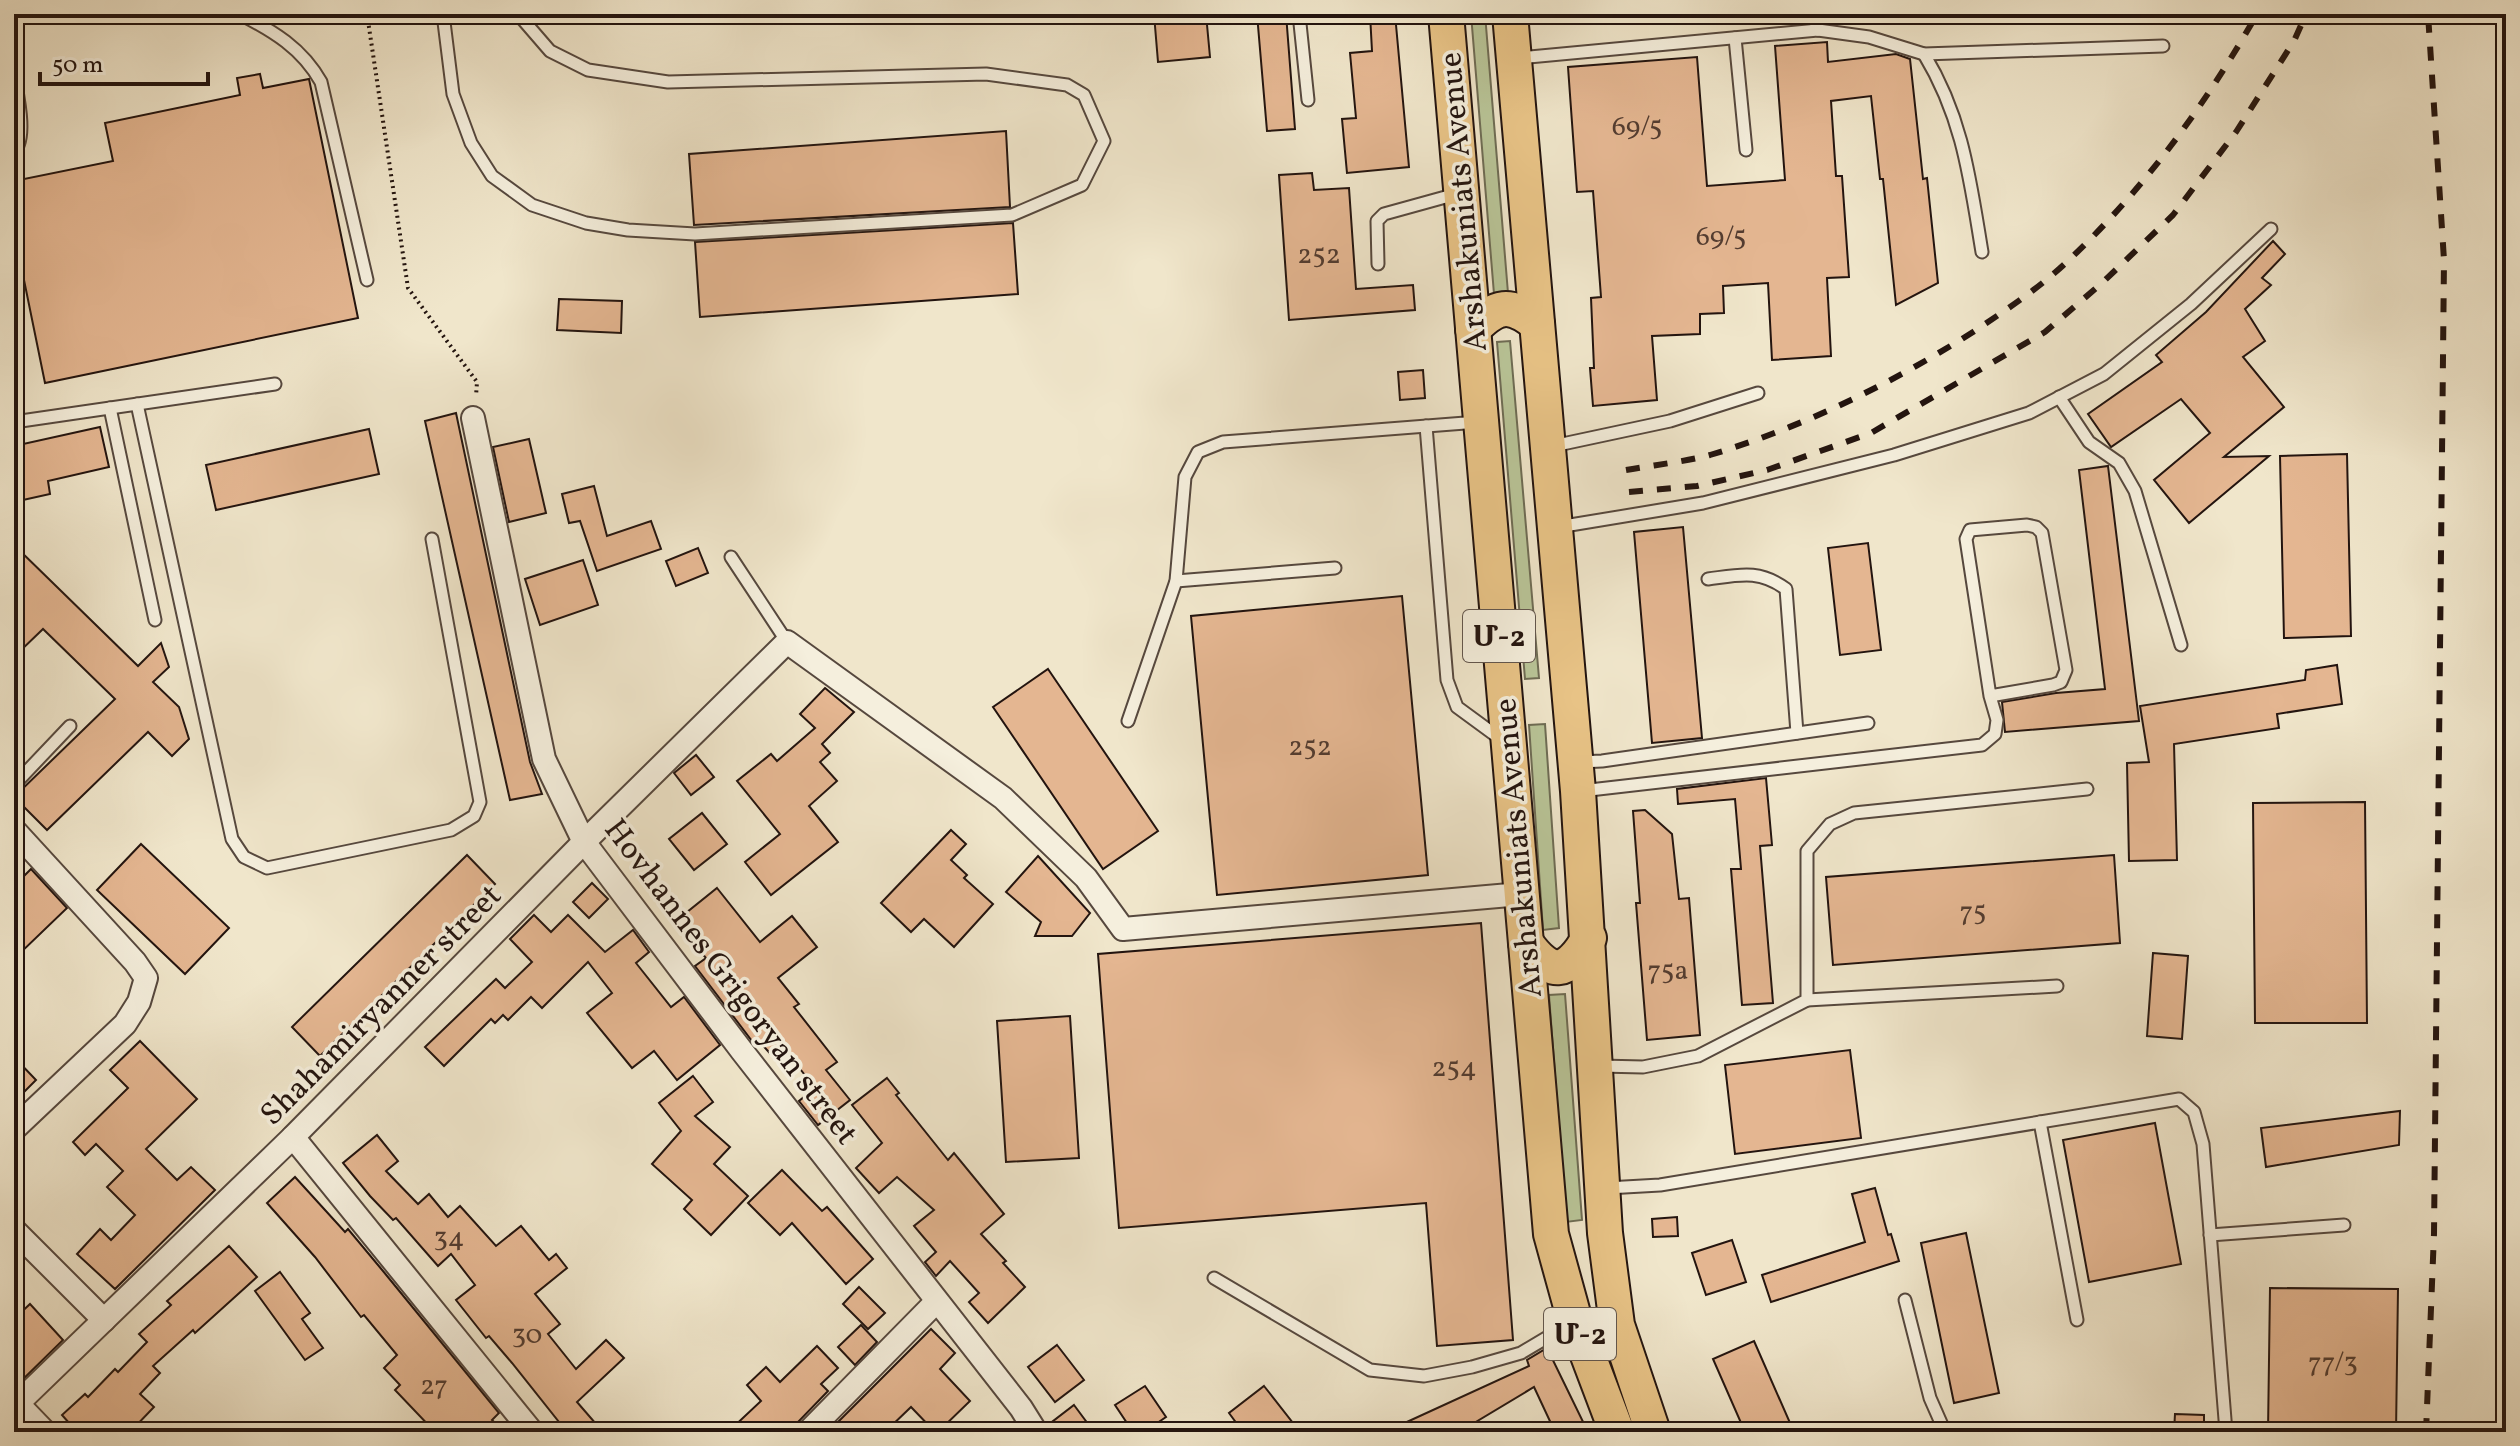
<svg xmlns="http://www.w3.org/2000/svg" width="2520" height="1446" font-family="Vollkorn,'Noto Serif Armenian',serif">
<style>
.green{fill:#b9c598;stroke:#6e6c54;stroke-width:2}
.building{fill:#e4b691;stroke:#23140f;stroke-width:2}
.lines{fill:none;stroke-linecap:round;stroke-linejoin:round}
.service-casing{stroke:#56483e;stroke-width:15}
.minor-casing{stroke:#56483e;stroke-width:26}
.primary-casing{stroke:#23140f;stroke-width:38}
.path{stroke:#23140f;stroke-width:4;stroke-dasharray:2 4;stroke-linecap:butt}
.service{stroke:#f5efdd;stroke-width:11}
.minor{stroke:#f5efdd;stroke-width:22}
.primary{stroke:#e8c386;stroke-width:34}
.rail{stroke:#23140f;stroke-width:6;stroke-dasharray:14 14;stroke-linecap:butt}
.labels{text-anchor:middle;stroke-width:7;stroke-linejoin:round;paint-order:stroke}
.number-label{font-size:28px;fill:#533c30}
.shield{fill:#f5efdd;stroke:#62564d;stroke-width:2}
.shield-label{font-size:30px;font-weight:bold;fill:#23140f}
.street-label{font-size:32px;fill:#23140f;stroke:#f5efdd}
</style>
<rect width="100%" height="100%" fill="#f0e6cb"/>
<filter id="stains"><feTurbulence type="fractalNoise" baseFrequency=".0025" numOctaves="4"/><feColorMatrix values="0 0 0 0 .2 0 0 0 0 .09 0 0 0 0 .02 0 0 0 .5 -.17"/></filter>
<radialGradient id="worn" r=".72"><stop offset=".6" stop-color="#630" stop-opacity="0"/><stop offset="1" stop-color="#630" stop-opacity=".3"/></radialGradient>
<!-- green -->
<g class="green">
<polygon points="1471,14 1485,14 1508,293 1494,294"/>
<polygon points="1510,341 1539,678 1525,679 1497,342"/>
<polygon points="1545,724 1559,928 1543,930 1529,725"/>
<polygon points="1565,994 1582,1220 1566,1222 1549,995"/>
</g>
<!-- building -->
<g class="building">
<polygon points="1154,14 1206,14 1210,57 1158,62"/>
<polygon points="1257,14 1286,14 1295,129 1267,131"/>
<polygon points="1370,14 1395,14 1409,167 1347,173 1342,119 1356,118 1350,53 1372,51"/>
<polygon points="1827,42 1828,62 1896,54 1910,59 1923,179 1927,178 1938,283 1896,305 1883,179 1880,179 1871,96 1831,101 1836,176 1842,176 1849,277 1827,278 1831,356 1772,360 1768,283 1723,286 1724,313 1700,314 1700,334 1652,336 1657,400 1593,406 1590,368 1594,368 1591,298 1601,297 1593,191 1577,192 1568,67 1697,57 1707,186 1785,180 1775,46"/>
<polygon points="260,74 263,88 309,79 358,318 45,383 14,231 14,181 113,161 105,123 240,95 237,78"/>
<polygon points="1006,131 1010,207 694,225 689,154"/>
<polygon points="1312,173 1314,190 1349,188 1356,289 1413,285 1415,310 1289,320 1279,175"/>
<polygon points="1013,223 1018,294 700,317 695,242"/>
<polygon points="2273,241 2285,254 2262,278 2271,285 2245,309 2265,341 2243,357 2284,407 2224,457 2269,456 2189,523 2154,480 2210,433 2181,399 2111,447 2088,414 2162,362 2156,355 2206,312"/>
<polygon points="559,299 622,301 621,333 557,330"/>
<polygon points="1423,370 1425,398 1400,400 1398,372"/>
<polygon points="456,413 530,762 542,794 510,800 425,421"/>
<polygon points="100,427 109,467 48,481 50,494 14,502 14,446"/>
<polygon points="369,429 379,474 216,510 206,465"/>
<polygon points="529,439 546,513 509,522 493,447"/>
<polygon points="2347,454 2351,636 2284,638 2280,456"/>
<polygon points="2108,466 2139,721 2005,732 2002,702 2056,693 2105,689 2079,470"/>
<polygon points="594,486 607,536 651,521 661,549 597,571 580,521 569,523 562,494"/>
<polygon points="1683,527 1702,738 1652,743 1634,532"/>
<polygon points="1868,543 1881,650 1840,655 1828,548"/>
<polygon points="14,545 138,666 161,643 169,667 153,682 179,707 189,739 172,756 148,732 47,830 14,797 115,699 43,629 14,657"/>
<polygon points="698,548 708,573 676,586 666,561"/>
<polygon points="583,560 598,605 540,625 525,579"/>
<polygon points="1402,596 1428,875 1217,895 1191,616"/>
<polygon points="2337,665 2342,704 2277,714 2279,728 2174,744 2177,860 2129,861 2127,763 2149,762 2140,706 2305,680 2306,670"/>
<polygon points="1048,669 1158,831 1103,869 993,707"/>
<polygon points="825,688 854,712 822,744 830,753 820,762 837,781 809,806 838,842 771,895 745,862 780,834 737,781 771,754 777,761 815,728 800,714"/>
<polygon points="696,755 714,777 691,795 674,773"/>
<polygon points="1766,778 1772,845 1760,846 1773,1003 1742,1005 1731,869 1741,869 1735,799 1678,804 1677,789"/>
<polygon points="2365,802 2367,1023 2255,1023 2253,803"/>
<polygon points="1645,810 1672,834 1679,899 1689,898 1700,1035 1647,1040 1636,903 1640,903 1633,811"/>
<polygon points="702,813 727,844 694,870 669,839"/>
<polygon points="951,830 966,844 951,860 967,875 964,878 993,904 954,947 924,919 911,932 881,903"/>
<polygon points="141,844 229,928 185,974 97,890"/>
<polygon points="467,855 495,884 320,1056 292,1027"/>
<polygon points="2114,855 2120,943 1833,965 1826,877"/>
<polygon points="1038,856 1090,913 1072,936 1035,936 1041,922 1006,892"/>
<polygon points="31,869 67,908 14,959 14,886"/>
<polygon points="592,883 608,899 589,918 573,902"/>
<polygon points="717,888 760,942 792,916 817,947 778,978 799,1004 794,1007 837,1062 826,1070 850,1100 818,1125 799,1101 815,1088 786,1051 776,1060 756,1038 752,1041 695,966 706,958 676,921"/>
<polygon points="534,915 551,932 568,915 605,952 633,930 649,952 636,963 671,1007 684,997 720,1045 677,1080 654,1051 632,1068 587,1013 612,993 588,962 542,1008 531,997 508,1020 503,1015 495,1023 491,1019 444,1066 425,1047 496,979 505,988 532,962 510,939"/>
<polygon points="1481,923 1513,1340 1437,1346 1426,1203 1119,1228 1098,954"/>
<polygon points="2153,953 2188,956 2182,1039 2147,1036"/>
<polygon points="1070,1016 1079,1158 1006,1162 997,1021"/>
<polygon points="140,1041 197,1099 146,1149 177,1180 191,1167 215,1190 115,1289 77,1254 100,1229 111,1240 135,1215 107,1187 123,1171 96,1144 85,1155 73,1142 128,1088 110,1070"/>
<polygon points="1850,1050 1861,1138 1735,1154 1725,1065"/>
<polygon points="14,1057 36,1080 14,1102"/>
<polygon points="693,1076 713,1102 695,1116 730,1147 714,1164 748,1196 711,1235 684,1209 692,1200 652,1164 681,1131 659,1103"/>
<polygon points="887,1078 899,1093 896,1095 948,1160 954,1153 1004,1214 981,1234 1006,1261 1003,1263 1025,1287 988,1323 969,1302 979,1293 950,1261 936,1276 925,1262 936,1252 914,1226 934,1210 897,1177 879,1193 856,1168 882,1143 852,1105"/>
<polygon points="2400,1111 2399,1145 2266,1167 2261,1128"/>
<polygon points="2155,1123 2181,1264 2089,1282 2063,1140"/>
<polygon points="377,1135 398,1161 386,1171 418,1204 429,1194 448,1217 460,1206 496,1246 521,1226 549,1260 556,1254 567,1268 535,1294 560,1324 548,1334 576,1369 606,1340 624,1358 577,1402 603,1432 567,1432 512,1363 489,1336 486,1338 456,1300 475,1285 451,1254 438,1266 396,1218 393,1220 370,1196 343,1163"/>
<polygon points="782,1170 822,1211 827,1207 873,1259 846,1284 792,1223 780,1235 748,1203"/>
<polygon points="295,1177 345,1232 348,1229 383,1271 499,1413 492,1420 504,1432 435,1432 395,1390 400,1385 384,1368 397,1355 364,1315 361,1317 315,1257 267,1203"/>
<polygon points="1875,1188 1888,1235 1891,1234 1899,1261 1771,1302 1762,1275 1865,1242 1852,1194"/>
<polygon points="1677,1217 1678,1236 1653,1237 1652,1219"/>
<polygon points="1966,1233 1999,1393 1954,1403 1921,1243"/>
<polygon points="1732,1240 1746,1282 1706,1295 1692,1253"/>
<polygon points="229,1246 257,1277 195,1333 193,1330 153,1366 160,1373 140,1394 154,1407 130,1432 77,1432 62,1415 85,1394 88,1397 115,1369 118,1372 147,1342 139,1334 171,1305 167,1301"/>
<polygon points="280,1272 310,1313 302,1319 323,1348 305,1360 255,1291"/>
<polygon points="859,1287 885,1313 868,1329 843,1304"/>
<polygon points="2270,1288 2398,1289 2396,1432 2268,1432"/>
<polygon points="30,1304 63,1340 14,1388 14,1319"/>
<polygon points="861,1325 877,1342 855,1365 838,1347"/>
<polygon points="931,1329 955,1353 940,1369 970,1401 938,1432 935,1432 911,1407 885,1432 828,1432"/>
<polygon points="1754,1341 1794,1432 1745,1432 1713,1359"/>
<polygon points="1057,1345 1084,1380 1055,1402 1028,1367"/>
<polygon points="817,1346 838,1368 821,1384 828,1391 798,1422 794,1432 728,1432 761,1401 747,1385 766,1367 780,1382"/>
<polygon points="1547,1348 1588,1432 1555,1432 1534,1387 1459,1432 1385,1432 1529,1366 1527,1360"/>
<polygon points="1145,1386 1166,1417 1144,1432 1133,1432 1115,1405"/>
<polygon points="1264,1386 1300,1432 1243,1432 1229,1413"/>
<polygon points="1074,1405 1094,1432 1050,1432 1048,1425"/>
<polygon points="2175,1414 2204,1415 2204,1432 2174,1432"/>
</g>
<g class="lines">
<defs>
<g id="service">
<polyline points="65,14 74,17 103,14"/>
<path d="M 240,14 C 273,31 302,48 321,82 L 367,280"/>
<polyline points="443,14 453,94 471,143 492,176 532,205 586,223 628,230 695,234 1012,215 1082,185 1104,141 1084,95 1067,85 986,74 668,82 588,70 550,51 518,14"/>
<polyline points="1299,14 1308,100"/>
<polyline points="1812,14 1818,30"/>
<polyline points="1735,38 1746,150"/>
<path d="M 1924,54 C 1963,118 1970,180 1982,252"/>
<polyline points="1518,58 1818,30 1869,37 1924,54 2163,46"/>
<path d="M 14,74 C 17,93 28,138 14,152"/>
<polyline points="1378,264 1377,221 1384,214 1460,193"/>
<polyline points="2059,397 2089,442 2119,463 2135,491 2181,645"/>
<polyline points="137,404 232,839 244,857 267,868 451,830 474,816 480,802 432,539"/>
<polyline points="110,408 155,620"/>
<polyline points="14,422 275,384"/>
<polyline points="1426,426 1447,680 1457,707 1502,740"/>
<polyline points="1553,446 1670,421 1758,393"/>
<polyline points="1558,527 1703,503 1894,455 2029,413 2104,374 2191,304 2271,229"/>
<polyline points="731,557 787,642"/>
<path d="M 1708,579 C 1739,575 1759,569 1786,589 L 1797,733"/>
<polyline points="1176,581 1335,568"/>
<polyline points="1128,721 1176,581 1185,477 1198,452 1223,442 1478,422"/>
<polyline points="1580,762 1602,761 1868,723"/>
<polyline points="14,785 70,726"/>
<polyline points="1581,791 1982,745 1995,734 1997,720 1990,696 1966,539 1970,530 2027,525 2036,527 2042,533 2066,670 2061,682 2053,685 1990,696"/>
<polyline points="1807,1000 2057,986"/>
<polyline points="1600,1066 1643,1067 1698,1056 1807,1000 1807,851 1830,824 1854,813 2087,789"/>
<polyline points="2040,1122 2077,1320"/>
<polyline points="1607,1188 1660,1185 2179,1099 2194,1112 2203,1144 2226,1432"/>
<polyline points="2210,1235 2344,1225"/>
<polyline points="1214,1278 1370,1370 1424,1376 1472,1367 1521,1353 1573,1322"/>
<polyline points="1905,1300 1930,1398 1945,1432"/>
</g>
<g id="minor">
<polyline points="473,418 544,759 584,842 742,1051 1021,1408 1036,1432"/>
<polyline points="14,830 135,962 146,978 139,1002 125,1024 14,1129"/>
<polyline points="293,1137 532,1432"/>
<polyline points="14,1230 104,1320"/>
<polyline points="18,1404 45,1432"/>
<polyline points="14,1407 293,1137 584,842 787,642 1003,798 1086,878 1123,929 1521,894"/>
<polyline points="808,1432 936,1302"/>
</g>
<g id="primary">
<polyline points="1446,14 1551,1234 1575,1321 1617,1432"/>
<polyline points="1510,14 1578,791 1605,1233 1617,1325 1653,1432"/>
<path d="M 1473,329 C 1497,305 1509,302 1537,324"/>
<path d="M 1526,943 C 1551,978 1568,974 1589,938"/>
</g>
</defs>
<!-- service casing -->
<use href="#service" class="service-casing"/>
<!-- minor casing -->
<use href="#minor" class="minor-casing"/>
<!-- primary casing -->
<use href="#primary" class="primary-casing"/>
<!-- path -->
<polyline class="path" points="367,14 408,288 477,382 476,396"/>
<!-- service -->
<use href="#service" class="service"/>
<!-- minor -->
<use href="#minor" class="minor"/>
<!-- primary -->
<use href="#primary" class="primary"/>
<!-- rail -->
<g class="rail">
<path d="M 1626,470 C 1654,465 1683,462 1710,455 C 1803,427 1891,384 1973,332 C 2006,310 2041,287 2070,259 C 2145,188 2206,104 2257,14"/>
<polyline points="1629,492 1697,486 1767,470 1871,433 2045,332 2102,283 2173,215 2236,132 2294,41 2306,14"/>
<polyline points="2426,1432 2434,1234 2444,260 2428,14"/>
</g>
</g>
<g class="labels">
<!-- number labels -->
<g class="number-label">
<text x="1637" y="135">69/5</text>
<text x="1721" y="245">69/5</text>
<text x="1319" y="263">252</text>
<text x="1310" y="755">252</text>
<text x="1973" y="920">75</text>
<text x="1668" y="979">75a</text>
<text x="1454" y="1076">254</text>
<text x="449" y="1246">34</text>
<text x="527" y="1343">30</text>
<text x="2333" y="1371">77/3</text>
<text x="434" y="1394">27</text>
</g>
<!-- shield labels -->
<g class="shield">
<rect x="1463" y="610" width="72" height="52" rx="6"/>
<rect x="1544" y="1308" width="72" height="52" rx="6"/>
</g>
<g class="shield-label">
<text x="1499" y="646">Մ-2</text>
<text x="1580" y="1344">Մ-2</text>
</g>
<!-- street labels -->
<g class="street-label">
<text transform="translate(1462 202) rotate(-95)" y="11">Arshakuniats Avenue</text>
<text transform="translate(1517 848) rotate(-95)" y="11">Arshakuniats Avenue</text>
<text transform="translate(732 981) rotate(53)" y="11">Hovhannes Grigoryan street</text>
<text transform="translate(380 1004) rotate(-45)" y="11">Shahamiryanner street</text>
</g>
</g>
<!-- margin -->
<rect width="2520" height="1446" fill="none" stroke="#f0e6cb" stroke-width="48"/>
<rect x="16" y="16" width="2488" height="1414" fill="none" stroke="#23140f" stroke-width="4"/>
<rect x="24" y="24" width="2472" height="1398" fill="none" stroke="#23140f" stroke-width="2"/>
<!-- scale -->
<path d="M40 72v12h168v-12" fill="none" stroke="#23140f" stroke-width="4"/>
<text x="52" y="72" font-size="24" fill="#23140f" stroke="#f5efdd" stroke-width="6" paint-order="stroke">50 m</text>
<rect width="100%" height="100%" filter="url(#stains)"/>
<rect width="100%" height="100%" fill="url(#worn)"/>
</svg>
